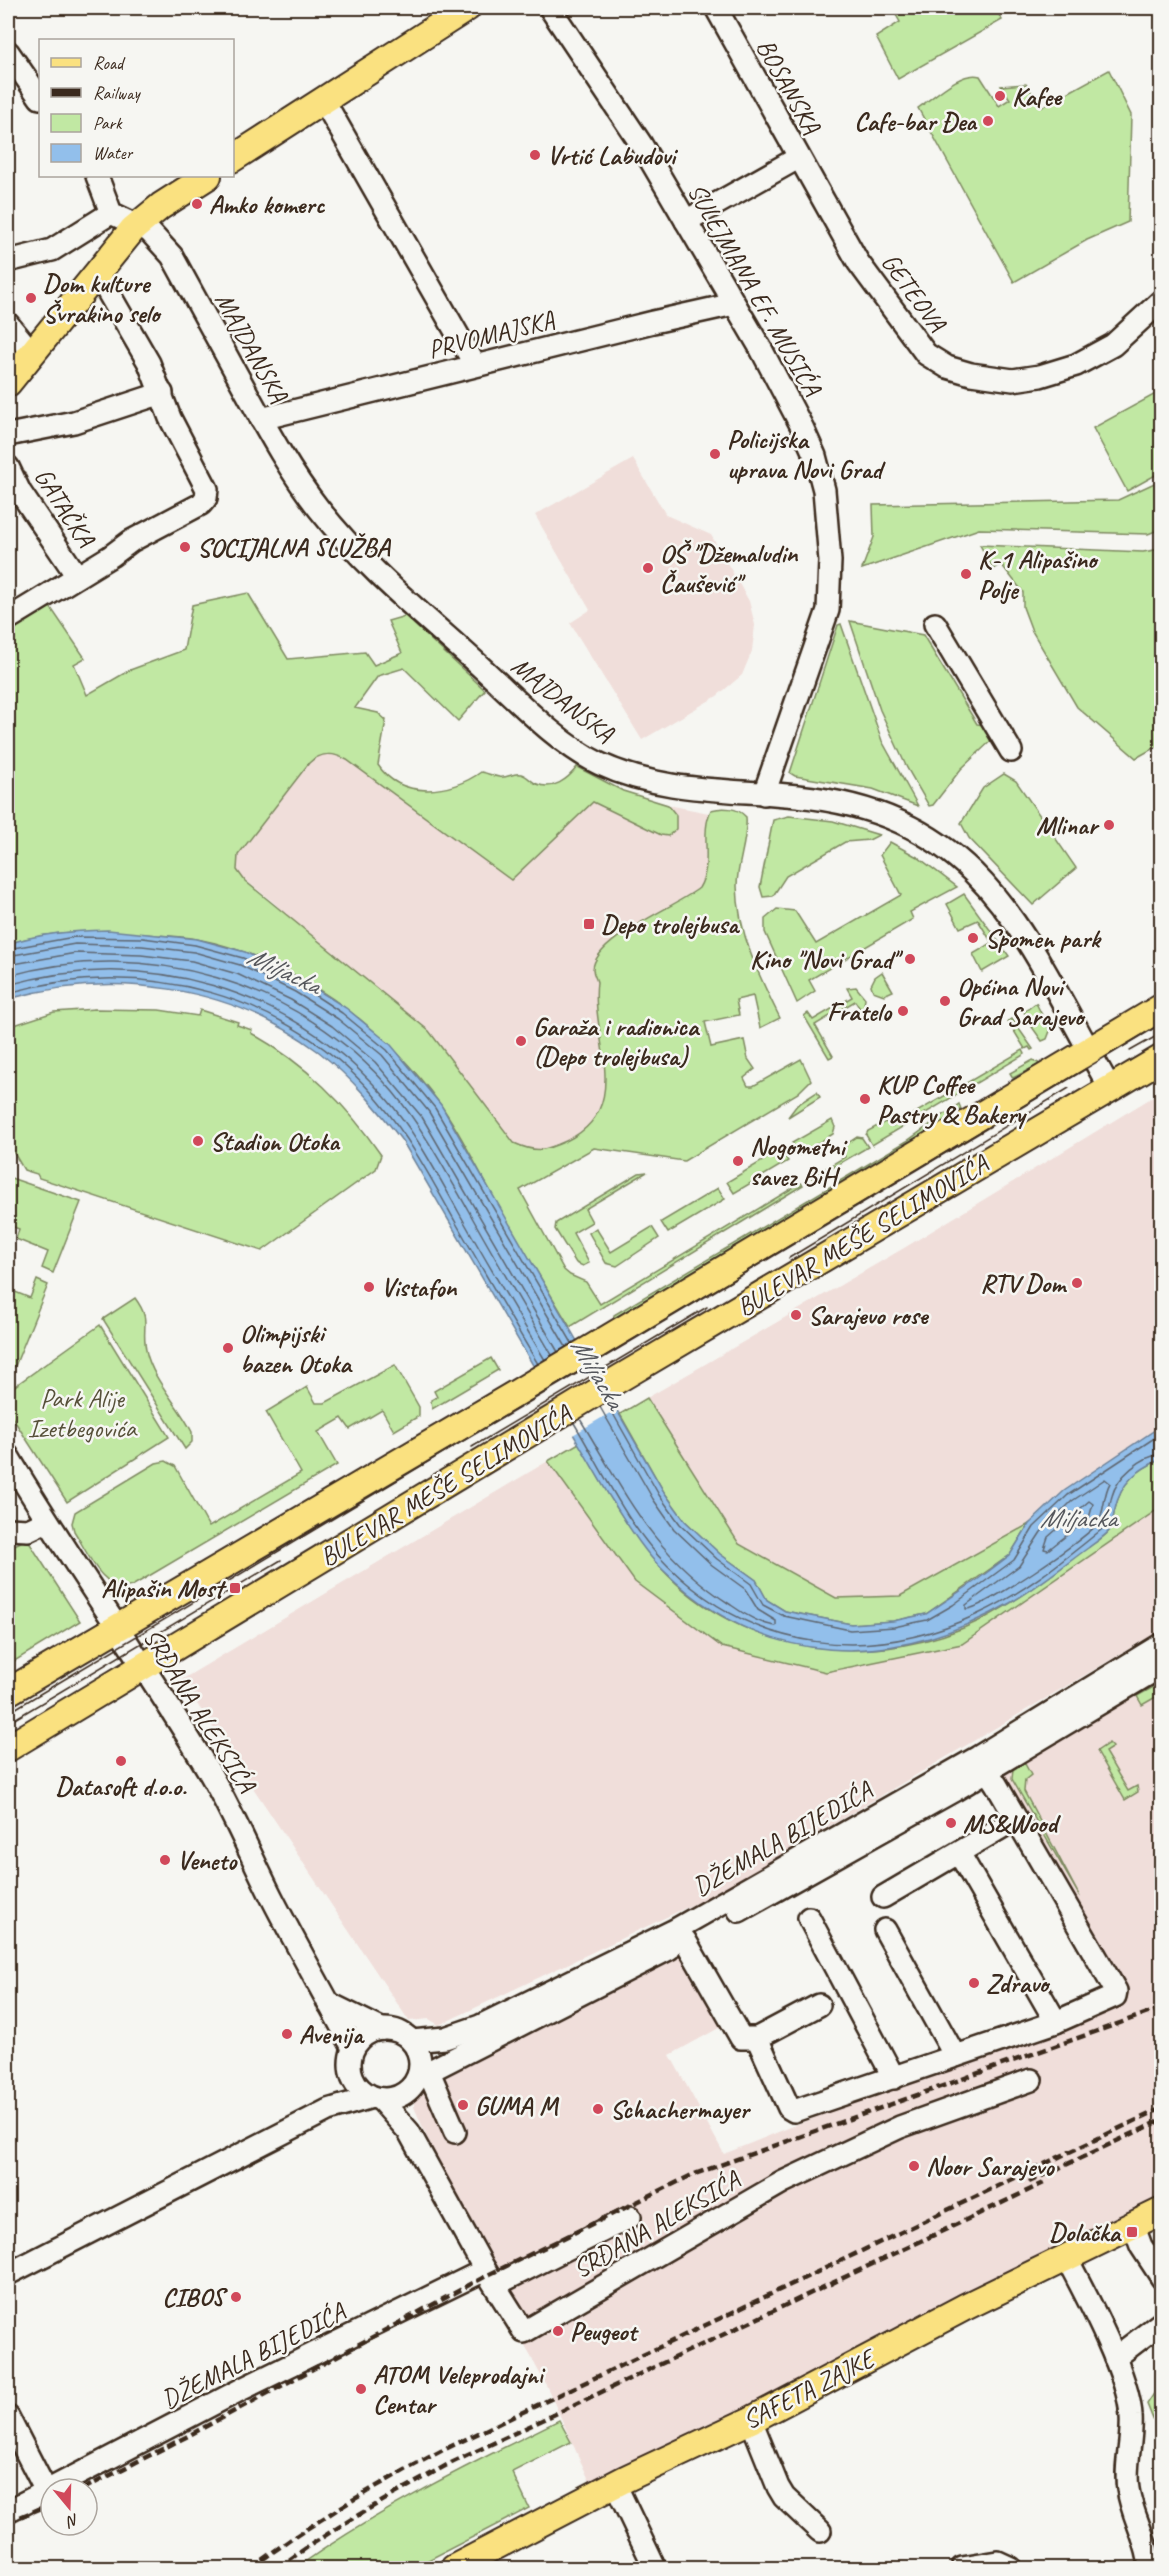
<svg xmlns="http://www.w3.org/2000/svg" width="1169" height="2576" font-family="Caveat,sans-serif">
<style>
.built{fill:#f0deda}
.green{fill:#c1e8a3;stroke:#7e8960;stroke-width:1.5}
.water{fill:#92bfeb;stroke:#6f8399;stroke-width:1.5}
.pier{fill:#f6f6f2}
.lines{fill:none;stroke-linecap:round;stroke-linejoin:round}
.shore{stroke:#5e6670;stroke-width:1.5}
.minor-casing{stroke:#3b2a1e;stroke-width:26}
.major-casing{stroke:#3b2a1e;stroke-width:30}
.minor{stroke:#f6f6f2;stroke-width:21}
.major{stroke:#fae180;stroke-width:26}
.tram{stroke:#3b2a1e;stroke-width:1.5}
.rail{stroke:#3b2a1e;stroke-width:4.5;stroke-dasharray:9 4.5;stroke-linecap:butt}
.poi-dot{fill:#d1495b;stroke:#f6f6f2;stroke-width:2}
.labels{text-anchor:middle;stroke-width:5;stroke-linejoin:round;paint-order:stroke}
.street-label{font-size:26px;fill:#3b2a1e;stroke:#f6f6f2}
.poi-label{font-size:26px;font-weight:bold;fill:#3b2a1e;stroke:#f6f6f2;text-anchor:start}
.park-label{font-size:26px;fill:#565039;stroke:#f6f6f2}
.water-label{font-size:27px;font-style:italic;fill:#55575c;stroke:#f6f6f2}
</style>
<rect width="100%" height="100%" fill="#f6f6f2"/>
<filter id="ink" filterUnits="userSpaceOnUse"><feTurbulence type="fractalNoise" baseFrequency=".0167" numOctaves="2"/><feDisplacementMap in="SourceGraphic" scale="12" xChannelSelector="R" yChannelSelector="G"/><feConvolveMatrix kernelMatrix="1 2 1 2 8 2 1 2 1" color-interpolation-filters="sRGB"/></filter>
<g filter="url(#ink)">
<!-- built -->
<g class="built">
<polygon points="633,459 666,515 711,535 749,601 755,625 752,651 742,675 717,696 642,740 570,623 590,610 535,515"/>
<polygon points="330,753 347,760 511,880 593,801 662,835 667,836 672,809 668,805 709,813 705,832 706,874 699,888 617,938 594,974 597,982 605,1083 603,1100 591,1125 572,1138 549,1149 530,1150 514,1143 474,1092 273,902 240,876 237,870 238,855 309,763 315,757"/>
<polygon points="1161,1092 1161,1426 1064,1491 1029,1524 900,1596 836,1598 739,1544 647,1398 904,1248"/>
<polygon points="548,1461 635,1582 962,1644 1161,1507 1161,1630 715,1894 439,2025 429,2019 409,2021 181,1680"/>
<polygon points="1161,1649 1161,2216 599,2502 547,2387 485,2270 414,2107 414,2091 439,2074 685,1940 728,2023 670,2055 724,2154 889,2087 1122,2003 978,1757"/>
</g>
<!-- green -->
<g class="green">
<polygon points="892,8 995,8 1002,20 898,79 876,37 900,22"/>
<path d="M 1109,70 L 1131,115 L 1128,222 L 1087,240 L 1014,282 L 918,108 C 933,98 961,70 980,76 L 999,106 L 1010,99 L 1001,86 L 1026,84 L 1042,107 Z"/>
<polygon points="1161,391 1161,472 1127,491 1093,428"/>
<polygon points="1161,480 1161,529 1148,534 979,529 862,569 874,537 873,505 1118,500"/>
<polygon points="980,545 1143,552 1161,549 1161,744 1136,758 1077,707 1032,631 1023,607 1023,592 1001,564 993,569"/>
<path d="M 248,593 L 288,659 L 365,652 L 374,665 L 402,653 L 388,621 L 405,616 L 485,690 L 458,721 L 404,668 L 378,676 L 355,708 L 378,713 L 386,720 L 378,765 C 401,800 451,794 481,772 C 488,773 492,776 499,777 C 507,779 513,772 521,774 C 528,776 531,782 537,784 C 553,791 568,779 577,767 L 623,791 L 668,805 L 676,815 L 676,829 L 668,836 L 661,835 L 593,802 L 511,880 L 347,760 C 333,752 321,752 309,763 L 238,855 L 237,870 L 245,881 L 429,1031 L 514,1143 C 536,1153 544,1151 566,1141 C 635,1108 590,1038 597,982 C 596,978 593,974 593,969 C 595,938 676,907 699,888 C 714,864 699,835 711,810 C 722,807 738,807 746,817 C 748,840 737,863 737,886 C 738,934 759,976 780,1018 L 760,1028 L 753,996 L 736,1000 L 739,1015 L 705,1022 L 711,1047 L 744,1040 L 748,1059 L 755,1069 L 744,1078 L 748,1086 L 753,1086 L 801,1059 L 811,1080 L 798,1093 L 684,1161 L 594,1148 L 520,1190 L 564,1270 L 570,1275 L 586,1282 L 600,1304 L 801,1183 L 803,1185 L 570,1327 C 544,1283 517,1239 492,1194 C 475,1164 460,1132 440,1104 C 384,1026 292,957 197,939 C 184,936 169,936 156,935 C 106,930 56,928 8,944 L 8,630 L 49,605 L 85,658 L 74,664 L 87,695 L 130,670 L 184,650 L 192,605 Z"/>
<polygon points="850,621 923,635 977,724 987,725 995,737 961,769 933,805 929,806 907,768 880,710"/>
<polygon points="841,624 882,741 918,806 873,789 795,776 790,773 838,625"/>
<polygon points="1004,774 1016,781 1076,868 1033,905 969,838 961,823 983,788"/>
<polygon points="789,816 833,821 879,835 869,840 845,842 786,876 773,896 763,897 760,887 773,820"/>
<polygon points="890,842 919,858 957,887 910,912 913,919 809,980 815,991 797,1003 765,932 765,919 777,909 795,911 816,944 901,895 880,855"/>
<polygon points="964,894 1009,956 982,972 973,954 992,943 978,920 960,928 947,904"/>
<polygon points="882,972 893,991 884,995 873,991 871,985 875,977"/>
<polygon points="856,987 865,998 864,1007 861,1010 855,1001 815,1025 833,1056 829,1058 804,1016 808,1013 813,1020 852,997 847,988"/>
<polygon points="1036,1003 1050,1031 1047,1039 1042,1041 1032,1027 1035,1025 1031,1018 1028,1019 1024,1012"/>
<path d="M 95,1009 L 159,1010 L 198,1016 L 200,1010 L 238,1022 L 237,1025 L 252,1030 L 251,1033 C 306,1064 346,1104 381,1155 L 376,1169 L 262,1251 L 39,1178 L 37,1174 L 24,1170 L 8,1143 L 8,1027 L 54,1012 Z"/>
<polygon points="1012,1019 1033,1049 1031,1050 1029,1047 1025,1049 1008,1021"/>
<polygon points="1023,1050 1025,1054 872,1145 866,1135 868,1131 885,1122 893,1126"/>
<polygon points="1033,1060 1040,1064 1013,1078 1010,1073"/>
<polygon points="817,1092 820,1097 788,1117 797,1105"/>
<polygon points="959,1104 961,1109 921,1138 613,1326 614,1315 907,1141"/>
<polygon points="832,1120 835,1127 833,1134 799,1155 792,1143"/>
<polygon points="857,1137 862,1138 868,1147 813,1179 811,1177 845,1157 842,1147"/>
<polygon points="781,1150 788,1161 734,1193 727,1182"/>
<polygon points="647,1172 585,1209 592,1222 573,1233 589,1263 583,1266 576,1263 555,1229 556,1223 639,1173"/>
<polygon points="8,1177 81,1202 53,1273 42,1268 48,1252 16,1239 19,1229 8,1225"/>
<polygon points="718,1188 725,1199 668,1233 661,1222"/>
<polygon points="652,1227 659,1238 617,1266 606,1263 589,1233 596,1228 611,1252"/>
<polygon points="37,1280 48,1285 15,1366 8,1370 8,1289 30,1298"/>
<path d="M 135,1298 C 152,1321 141,1325 146,1350 C 152,1380 179,1405 192,1432 L 192,1442 L 185,1449 L 103,1319 Z"/>
<polygon points="100,1325 169,1437 67,1502 8,1411 8,1391"/>
<polygon points="491,1358 498,1370 432,1409 431,1400 437,1397 434,1391"/>
<path d="M 395,1365 L 419,1407 L 419,1416 L 394,1431 L 382,1410 L 350,1429 L 342,1418 L 318,1432 L 337,1465 L 132,1586 C 103,1594 87,1551 74,1531 L 72,1523 L 75,1512 L 156,1463 L 166,1461 L 175,1466 L 209,1527 L 301,1473 L 266,1412 L 307,1387 L 316,1403 L 325,1403 Z"/>
<polygon points="647,1398 739,1544 836,1598 900,1596 1029,1524 1010,1555 926,1614 893,1621 851,1624 785,1611 767,1600 756,1580 720,1554 685,1521 664,1492 620,1414"/>
<path d="M 579,1443 C 604,1487 628,1531 661,1568 C 742,1657 878,1672 983,1619 C 1019,1600 1052,1575 1084,1550 C 1091,1545 1104,1538 1109,1531 C 1113,1526 1113,1515 1115,1509 C 1121,1482 1137,1470 1161,1459 L 1161,1507 L 962,1644 L 826,1672 L 722,1647 L 635,1582 L 548,1461 Z"/>
<polygon points="27,1539 80,1621 8,1665 8,1548"/>
<polygon points="1159,1684 1161,1694 1142,1705 1137,1696"/>
<polygon points="1109,1743 1113,1747 1105,1752 1128,1791 1137,1786 1138,1792 1125,1800 1097,1751"/>
<polygon points="1024,1762 1031,1775 1025,1780 1024,1791 1080,1897 1012,1779 1013,1769"/>
<polygon points="1161,2383 1162,2436 1160,2437 1147,2404"/>
<path d="M 559,2420 L 571,2442 L 512,2472 L 529,2508 L 413,2568 L 296,2568 C 379,2509 468,2465 559,2420 Z"/>
</g>
<!-- water -->
<path class="water" d="M 108,930 L 197,939 L 245,952 L 302,980 L 346,1008 L 391,1045 L 441,1105 L 664,1492 L 685,1521 L 720,1554 L 756,1580 L 767,1600 L 785,1611 L 851,1624 L 893,1621 L 926,1614 L 977,1580 L 1010,1555 L 1029,1524 L 1064,1491 L 1161,1426 L 1161,1459 C 1137,1470 1121,1482 1115,1509 C 1113,1515 1113,1526 1109,1531 C 1104,1537 1094,1543 1088,1548 C 1062,1567 1038,1587 1010,1603 C 892,1671 764,1669 664,1571 C 641,1549 625,1520 608,1494 L 403,1142 C 378,1109 352,1078 319,1052 C 230,985 113,969 8,999 L 8,944 C 40,933 74,931 108,930 Z"/>
<!-- pier -->
<polygon class="pier" points="582,1342 620,1407 571,1436 533,1372"/>
<g class="lines">
<!-- shore -->
<g class="shore">
<polyline points="8,949 74,937 143,938 195,945 243,958 299,985 342,1013 387,1050 435,1108 572,1343"/>
<polyline points="8,956 75,944 142,946 194,952 240,965 295,992 338,1019 382,1055 429,1112 566,1347"/>
<polyline points="8,965 76,953 141,955 192,961 237,974 291,1000 332,1026 375,1062 422,1117 558,1352"/>
<path d="M 8,976 C 146,937 299,981 393,1092 C 423,1128 445,1170 468,1210 C 495,1259 524,1307 552,1355"/>
<path d="M 8,985 C 146,946 290,988 385,1097 C 415,1131 436,1172 458,1211 C 486,1261 515,1310 545,1360"/>
<path d="M 8,993 C 142,955 291,993 381,1104 C 411,1140 433,1182 456,1223 C 483,1270 510,1317 538,1364"/>
<polyline points="607,1403 659,1495 680,1524 717,1559 751,1584 763,1605 784,1616 850,1630 894,1627 927,1620 953,1605 1014,1560 1034,1527 1068,1495 1162,1433"/>
<path d="M 580,1419 C 627,1496 652,1554 731,1605 C 742,1613 762,1625 776,1626 L 776,1621 L 758,1610 L 745,1589 L 712,1565 L 674,1529 L 653,1499 L 600,1407"/>
<path d="M 574,1423 C 603,1471 627,1526 668,1566 C 755,1652 868,1665 978,1614 C 1022,1594 1063,1561 1101,1530 C 1109,1523 1109,1505 1112,1496 C 1117,1477 1141,1456 1162,1454"/>
<path d="M 1105,1479 L 1110,1483 C 1103,1495 1105,1511 1098,1523 C 1089,1537 980,1611 966,1609 L 966,1605 L 1019,1566 L 1041,1532 L 1072,1501 Z"/>
<polygon points="1089,1501 1093,1504 1089,1518 1048,1550 1044,1549 1048,1537"/>
</g>
<defs>
<g id="minor">
<polyline points="550,8 641,144 761,349 803,429 815,456 824,490 830,561 828,610 764,794"/>
<polyline points="716,8 858,262 926,354 947,367 971,374 1013,380 1040,376 1076,365 1113,345 1162,300"/>
<polyline points="8,52 40,98"/>
<polyline points="324,101 475,365"/>
<path d="M 97,176 L 111,213 L 149,231 L 172,256 C 193,295 215,334 236,373 C 262,420 286,467 319,509 C 366,569 426,617 482,668 C 516,699 558,744 600,764 C 662,793 731,789 797,796 C 988,815 1026,943 1110,1088"/>
<polyline points="686,221 798,158"/>
<polyline points="8,261 52,250 111,213"/>
<polyline points="8,324 31,352"/>
<polyline points="261,419 653,322 734,304"/>
<polyline points="8,435 74,422 162,393"/>
<polyline points="8,467 20,492 77,576"/>
<polyline points="8,619 111,556 131,541 201,504 206,498 207,489 170,418 149,363 97,273"/>
<polyline points="935,624 1011,751"/>
<path d="M 8,1456 C 71,1563 145,1663 208,1770 C 232,1811 250,1854 271,1896 C 297,1947 326,1997 353,2048"/>
<polyline points="8,1529 28,1530 47,1521"/>
<polyline points="959,1853 1056,2022"/>
<polyline points="883,1897 1016,1819"/>
<polyline points="739,1911 955,1790 1162,1666"/>
<polyline points="809,1918 894,2078"/>
<polyline points="885,1930 955,2056"/>
<polyline points="685,1940 741,2038 757,2038 819,2005"/>
<polyline points="328,2003 381,2029"/>
<circle cx="385" cy="2064" r="35"/>
<polyline points="757,2038 789,2108 794,2111 1056,2022 1115,1996 1116,1991 996,1784 980,1760"/>
<polyline points="412,2041 445,2038 480,2026 673,1931 978,1757 1162,1644"/>
<polyline points="429,2072 455,2132"/>
<polyline points="418,2077 669,1949"/>
<polyline points="380,2099 409,2132 485,2270 524,2332 783,2182 900,2127 1031,2080"/>
<polyline points="1134,2227 1141,2246 1162,2278"/>
<path d="M 1067,2259 C 1087,2297 1129,2375 1131,2416 C 1133,2440 1124,2466 1128,2489 C 1132,2517 1148,2540 1150,2568"/>
<polyline points="8,2274 328,2110 372,2097"/>
<polyline points="495,2285 630,2217"/>
<polyline points="1115,2358 1162,2322"/>
<polyline points="8,2417 46,2491"/>
<polyline points="751,2420 778,2487 784,2497 820,2531"/>
<polyline points="615,2484 655,2568"/>
<polyline points="8,2511 242,2389 485,2270"/>
<polyline points="962,2568 998,2562 1011,2568"/>
</g>
<g id="major">
<polyline points="232,159 467,8"/>
<polyline points="8,383 133,229 161,206 208,176"/>
<polyline points="8,1692 515,1394 1162,1007"/>
<polyline points="8,1748 617,1380 1162,1058"/>
<polyline points="454,2568 625,2479 751,2420 965,2307 1162,2211"/>
</g>
</defs>
<!-- minor casing -->
<use href="#minor" class="minor-casing"/>
<!-- major casing -->
<use href="#major" class="major-casing"/>
<!-- minor -->
<use href="#minor" class="minor"/>
<!-- major -->
<use href="#major" class="major"/>
<!-- tram -->
<g class="tram">
<polyline points="1130,1051 1162,1033"/>
<polyline points="789,1258 1069,1088"/>
<polyline points="472,1447 707,1307"/>
<polyline points="8,1713 1162,1023"/>
<polyline points="8,1723 281,1560"/>
</g>
<!-- rail -->
<g class="rail">
<polyline points="1029,2182 1162,2120"/>
<polyline points="83,2489 186,2437 488,2275 692,2175 1162,2008"/>
<polyline points="8,2522 51,2504"/>
<path d="M 251,2568 C 311,2523 374,2486 441,2451 L 1162,2108"/>
<path d="M 278,2568 C 332,2528 389,2497 447,2465 L 1044,2183"/>
</g>
</g>
</g>
<!-- markers -->
<g class="poi-dot">
<circle cx="1000" cy="96" r="6"/>
<circle cx="988" cy="121" r="6"/>
<circle cx="535" cy="155" r="6"/>
<circle cx="197" cy="204" r="6"/>
<circle cx="31" cy="298" r="6"/>
<circle cx="715" cy="454" r="6"/>
<circle cx="185" cy="547" r="6"/>
<circle cx="648" cy="568" r="6"/>
<circle cx="966" cy="574" r="6"/>
<circle cx="1109" cy="825" r="6"/>
<rect x="583" y="918" width="12" height="12" rx="3"/>
<circle cx="973" cy="938" r="6"/>
<circle cx="910" cy="959" r="6"/>
<circle cx="945" cy="1001" r="6"/>
<circle cx="903" cy="1011" r="6"/>
<circle cx="521" cy="1041" r="6"/>
<circle cx="865" cy="1099" r="6"/>
<circle cx="198" cy="1141" r="6"/>
<circle cx="738" cy="1161" r="6"/>
<circle cx="1077" cy="1283" r="6"/>
<circle cx="369" cy="1287" r="6"/>
<circle cx="796" cy="1315" r="6"/>
<circle cx="228" cy="1348" r="6"/>
<rect x="229" y="1582" width="12" height="12" rx="3"/>
<circle cx="121" cy="1761" r="6"/>
<circle cx="951" cy="1823" r="6"/>
<circle cx="165" cy="1860" r="6"/>
<circle cx="974" cy="1983" r="6"/>
<circle cx="287" cy="2034" r="6"/>
<circle cx="463" cy="2105" r="6"/>
<circle cx="598" cy="2109" r="6"/>
<circle cx="914" cy="2166" r="6"/>
<rect x="1126" y="2226" width="12" height="12" rx="3"/>
<circle cx="236" cy="2297" r="6"/>
<circle cx="558" cy="2331" r="6"/>
<circle cx="361" cy="2389" r="6"/>
</g>
<g class="labels">
<!-- street labels -->
<g class="street-label">
<text transform="translate(789 86) rotate(61)" y="9">BOSANSKA</text>
<text transform="translate(755 289) rotate(60)" y="9">SULEJMANA EF. MUSIĆA</text>
<text transform="translate(914 292) rotate(54)" y="9">GETEOVA</text>
<text transform="translate(491 334) rotate(-14)" y="9">PRVOMAJSKA</text>
<text transform="translate(252 347) rotate(61)" y="9">MAJDANSKA</text>
<text transform="translate(65 507) rotate(57)" y="9">GATAČKA</text>
<text transform="translate(563 699) rotate(38)" y="9">MAJDANSKA</text>
<text transform="translate(862 1235) rotate(-31)" y="9">BULEVAR MEŠE SELIMOVIĆA</text>
<text transform="translate(445 1485) rotate(-31)" y="9">BULEVAR MEŠE SELIMOVIĆA</text>
<text transform="translate(200 1710) rotate(58)" y="9">SRĐANA ALEKSIĆA</text>
<text transform="translate(782 1838) rotate(-30)" y="9">DŽEMALA BIJEDIĆA</text>
<text transform="translate(656 2224) rotate(-30)" y="9">SRĐANA ALEKSIĆA</text>
<text transform="translate(253 2355) rotate(-27)" y="9">DŽEMALA BIJEDIĆA</text>
<text transform="translate(808 2389) rotate(-27)" y="9">SAFETA ZAJKE</text>
</g>
<!-- poi labels -->
<g class="poi-label">
<text x="1012" y="105">Kafee</text>
<text x="976" y="130" text-anchor="end">Cafe-bar Đea</text>
<text x="547" y="164">Vrtić Labudovi</text>
<text x="209" y="213">Amko komerc</text>
<text x="43" y="292">Dom kulture<tspan x="43" dy="30">Švrakino selo</tspan></text>
<text x="727" y="448">Policijska<tspan x="727" dy="30">uprava Novi Grad</tspan></text>
<text x="197" y="556">SOCIJALNA SLUŽBA</text>
<text x="660" y="562">OŠ "Džemaludin<tspan x="660" dy="30">Čaušević"</tspan></text>
<text x="978" y="568">K-1 Alipašino<tspan x="978" dy="30">Polje</tspan></text>
<text x="1097" y="834" text-anchor="end">Mlinar</text>
<text x="601" y="933">Depo trolejbusa</text>
<text x="985" y="947">Spomen park</text>
<text x="898" y="968" text-anchor="end">Kino "Novi Grad"</text>
<text x="957" y="995">Općina Novi<tspan x="957" dy="30">Grad Sarajevo</tspan></text>
<text x="891" y="1020" text-anchor="end">Fratelo</text>
<text x="533" y="1035">Garaža i radionica<tspan x="533" dy="30">(Depo trolejbusa)</tspan></text>
<text x="877" y="1093">KUP Coffee<tspan x="877" dy="30">Pastry &amp; Bakery</tspan></text>
<text x="210" y="1150">Stadion Otoka</text>
<text x="750" y="1155">Nogometni<tspan x="750" dy="30">savez BiH</tspan></text>
<text x="1065" y="1292" text-anchor="end">RTV Dom</text>
<text x="381" y="1296">Vistafon</text>
<text x="808" y="1324">Sarajevo rose</text>
<text x="240" y="1342">Olimpijski<tspan x="240" dy="30">bazen Otoka</tspan></text>
<text x="223" y="1597" text-anchor="end">Alipašin Most</text>
<text x="121" y="1795" text-anchor="middle">Datasoft d.o.o.</text>
<text x="963" y="1832">MS&amp;Wood</text>
<text x="177" y="1869">Veneto</text>
<text x="986" y="1992">Zdravo</text>
<text x="299" y="2043">Avenija</text>
<text x="475" y="2114">GUMA M</text>
<text x="610" y="2118">Schachermayer</text>
<text x="926" y="2175">Noor Sarajevo</text>
<text x="1120" y="2241" text-anchor="end">Dolačka</text>
<text x="224" y="2306" text-anchor="end">CIBOS</text>
<text x="570" y="2340">Peugeot</text>
<text x="373" y="2383">ATOM Veleprodajni<tspan x="373" dy="30">Centar</tspan></text>
</g>
<!-- park labels -->
<g class="park-label">
<text x="82" y="1407">Park Alije<tspan x="82" dy="30">Izetbegovića</tspan></text>
</g>
<!-- water labels -->
<g class="water-label">
<text transform="translate(284 970) rotate(25)" y="9">Miljacka</text>
<text transform="translate(598 1373) rotate(59)" y="9">Miljacka</text>
<text x="1078" y="1527">Miljacka</text>
</g>
</g>
<!-- margin -->
<rect width="1169" height="2576" fill="none" stroke="#f6f6f2" stroke-width="30"/>
<rect x="15" y="15" width="1139" height="2546" fill="none" stroke="#3b2a1e" stroke-width="2" filter="url(#ink)"/>
<!-- legend -->
<rect x="39" y="39" width="195" height="138" fill="#f6f6f2" stroke="#aba49d" stroke-width="1.5"/>
<rect x="51" y="58" width="30" height="9" fill="#fae180" stroke="#aba49d" stroke-width="1.5"/>
<text x="93" y="69" font-size="18" fill="#3b2a1e">Road</text>
<rect x="51" y="88" width="30" height="9" fill="#3b2a1e" stroke="#aba49d" stroke-width="1.5"/>
<text x="93" y="99" font-size="18" fill="#3b2a1e">Railway</text>
<rect x="51" y="114" width="30" height="18" fill="#c1e8a3" stroke="#aba49d" stroke-width="1.5"/>
<text x="93" y="129" font-size="18" fill="#3b2a1e">Park</text>
<rect x="51" y="144" width="30" height="18" fill="#92bfeb" stroke="#aba49d" stroke-width="1.5"/>
<text x="93" y="159" font-size="18" fill="#3b2a1e">Water</text>
<!-- north arrow -->
<g transform="translate(69 2507) rotate(161)"><circle r="28" fill="#f6f6f2" stroke="#aba49d" stroke-width="1.5"/>
<path d="M0-4.5L10 22L0 15L-10 22Z" fill="#d1495b"/>
<text y="-9" font-size="16" font-weight="bold" text-anchor="middle" fill="#3b2a1e">N</text>
</g>
</svg>
